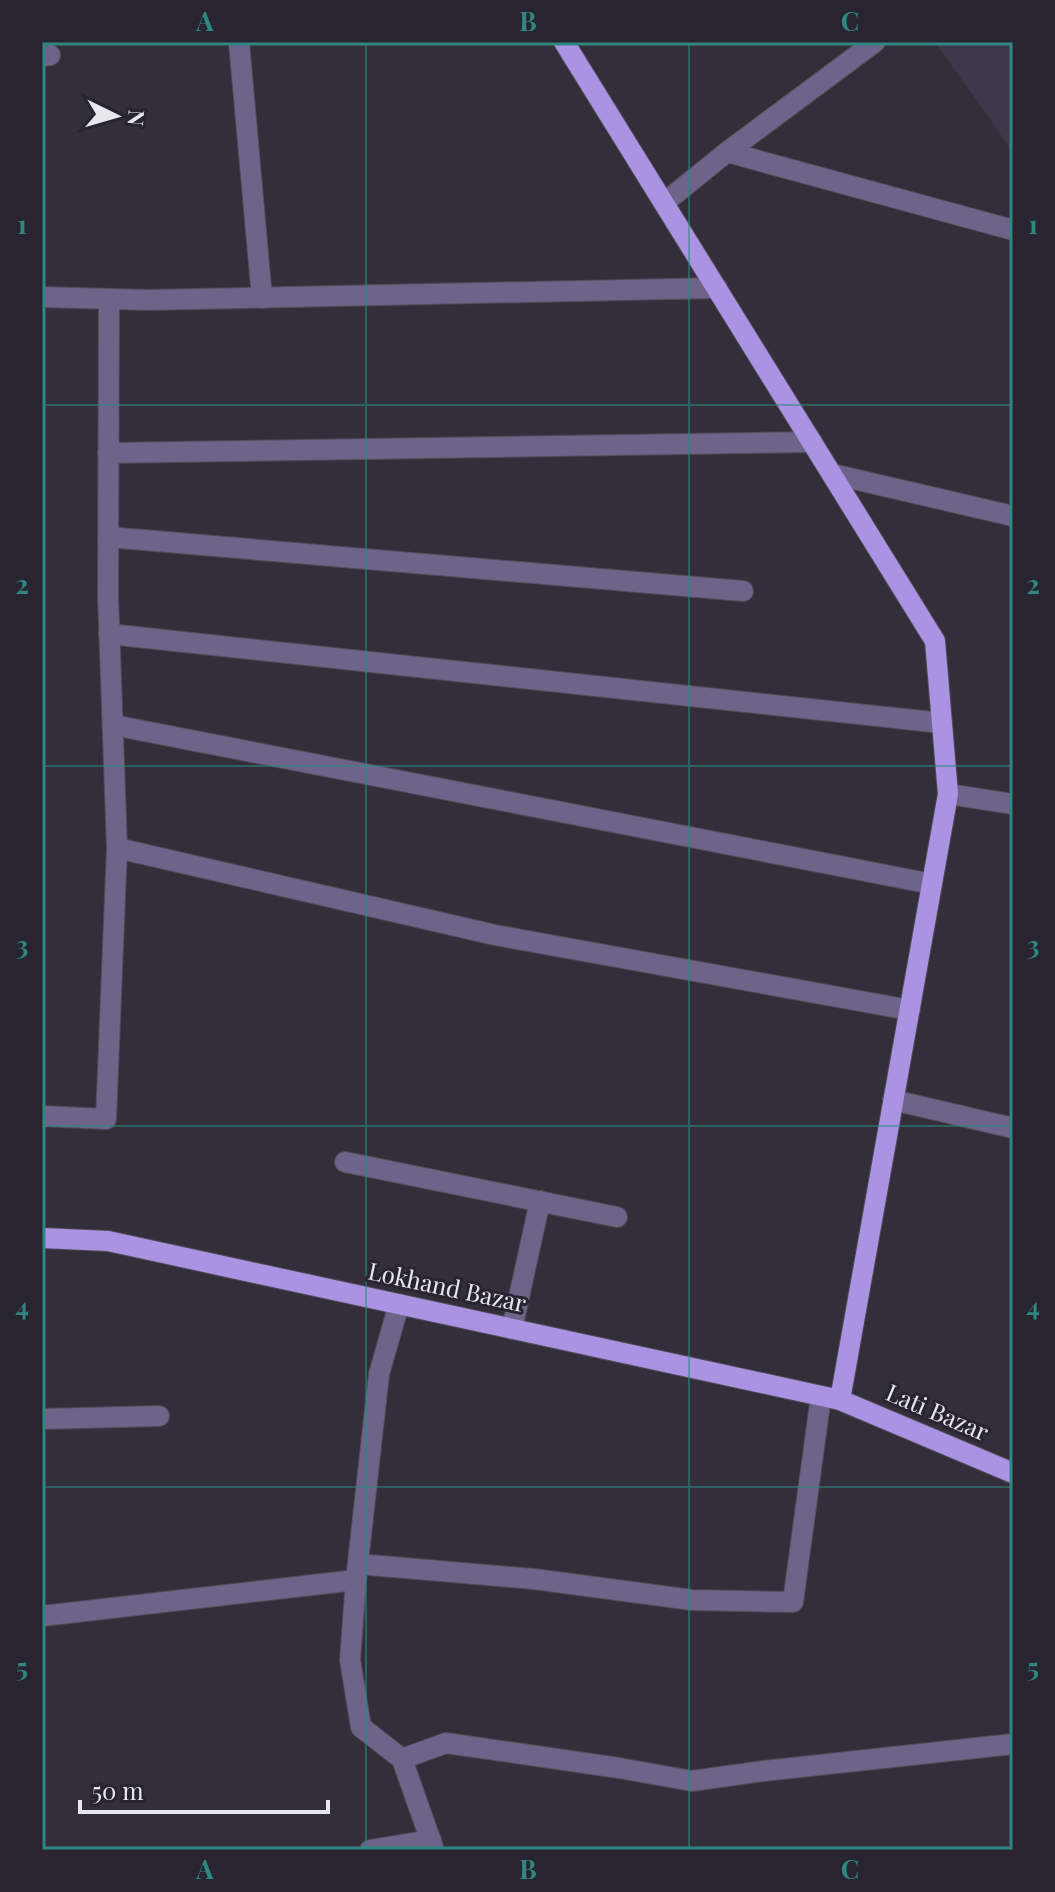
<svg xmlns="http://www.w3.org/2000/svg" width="1055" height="1892" font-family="'Playfair Display',serif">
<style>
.built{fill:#3d3849}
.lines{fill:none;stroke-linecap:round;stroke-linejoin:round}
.minor-casing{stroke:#4f4c57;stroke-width:22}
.major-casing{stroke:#4f4c57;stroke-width:22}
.minor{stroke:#6e648a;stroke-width:20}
.major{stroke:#ab93e3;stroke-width:20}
.grid{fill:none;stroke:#308781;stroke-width:2;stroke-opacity:0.55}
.labels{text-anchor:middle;stroke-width:6;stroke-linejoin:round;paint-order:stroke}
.street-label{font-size:24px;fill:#e9e7ee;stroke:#282530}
.neatline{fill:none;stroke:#308781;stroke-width:3}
.grid-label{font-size:26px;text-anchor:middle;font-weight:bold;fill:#308781}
</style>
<rect width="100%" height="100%" fill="#322f3a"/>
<!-- built -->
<polygon class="built" points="935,42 1013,42 1013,152"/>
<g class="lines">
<defs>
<g id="minor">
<polyline points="239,42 262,298"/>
<polyline points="42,56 50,55"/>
<polyline points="727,152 1013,230"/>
<polyline points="664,203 727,152 875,42"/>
<polyline points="42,297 148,300 717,288"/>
<polyline points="108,453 812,442"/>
<polyline points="832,474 1013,516"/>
<polyline points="108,537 743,591"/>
<polyline points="109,634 942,723"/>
<polyline points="113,725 932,884"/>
<polyline points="948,794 1013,804"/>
<polyline points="117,848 495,935 910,1010"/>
<polyline points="893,1100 1013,1128"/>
<polyline points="42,1116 106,1119 117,848 108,595 109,299"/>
<polyline points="345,1162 617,1217"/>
<polyline points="399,1304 379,1374 356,1580 350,1660 361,1727 402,1759 434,1850"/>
<polyline points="512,1329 540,1201"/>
<polyline points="42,1419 159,1416"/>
<polyline points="358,1564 534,1579 692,1600 793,1602 821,1396"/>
<polyline points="42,1616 356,1580"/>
<polyline points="402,1759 446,1743 619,1768 692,1781 764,1771 1013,1744"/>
<polyline points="370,1850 431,1840"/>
</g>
<g id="major">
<polyline points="564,42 935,641 948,794 840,1400"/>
<polyline points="42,1238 108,1241 840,1400 1013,1473"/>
</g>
</defs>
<!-- minor casing -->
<use href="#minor" class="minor-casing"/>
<!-- major casing -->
<use href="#major" class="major-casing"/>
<!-- minor -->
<use href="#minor" class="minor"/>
<!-- major -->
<use href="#major" class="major"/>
</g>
<!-- grid -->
<path class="grid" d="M 366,42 L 366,1850M 689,42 L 689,1850M 42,405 L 1013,405M 42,766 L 1013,766M 42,1126 L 1013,1126M 42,1487 L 1013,1487"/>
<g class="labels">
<!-- street labels -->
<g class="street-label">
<text transform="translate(447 1288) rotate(12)" y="8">Lokhand Bazar</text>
<text transform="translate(937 1413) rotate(23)" y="8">Lati Bazar</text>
</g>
</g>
<!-- border -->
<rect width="1055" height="1892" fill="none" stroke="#282530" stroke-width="88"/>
<!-- north arrow -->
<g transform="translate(116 116) rotate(95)" stroke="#282530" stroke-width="6" paint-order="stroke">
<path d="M0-6L14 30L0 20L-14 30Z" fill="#e9e7ee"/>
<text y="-12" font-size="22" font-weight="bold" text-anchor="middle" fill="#e9e7ee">N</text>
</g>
<!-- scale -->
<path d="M80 1800v12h248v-12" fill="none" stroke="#e9e7ee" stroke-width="4"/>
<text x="92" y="1800" font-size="24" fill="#e9e7ee" stroke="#282530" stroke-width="6" paint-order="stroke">50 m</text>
<rect x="44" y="44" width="967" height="1804" class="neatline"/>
<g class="grid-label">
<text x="205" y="31">A</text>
<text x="528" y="31">B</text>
<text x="850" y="31">C</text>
<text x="22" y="234">1</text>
<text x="1033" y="234">1</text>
<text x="22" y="594">2</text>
<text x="1033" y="594">2</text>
<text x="22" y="955">3</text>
<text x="1033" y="955">3</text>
<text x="22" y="1316">4</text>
<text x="1033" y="1316">4</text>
<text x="22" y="1677">5</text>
<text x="1033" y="1677">5</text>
<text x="205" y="1879">A</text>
<text x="528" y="1879">B</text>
<text x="850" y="1879">C</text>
</g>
</svg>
